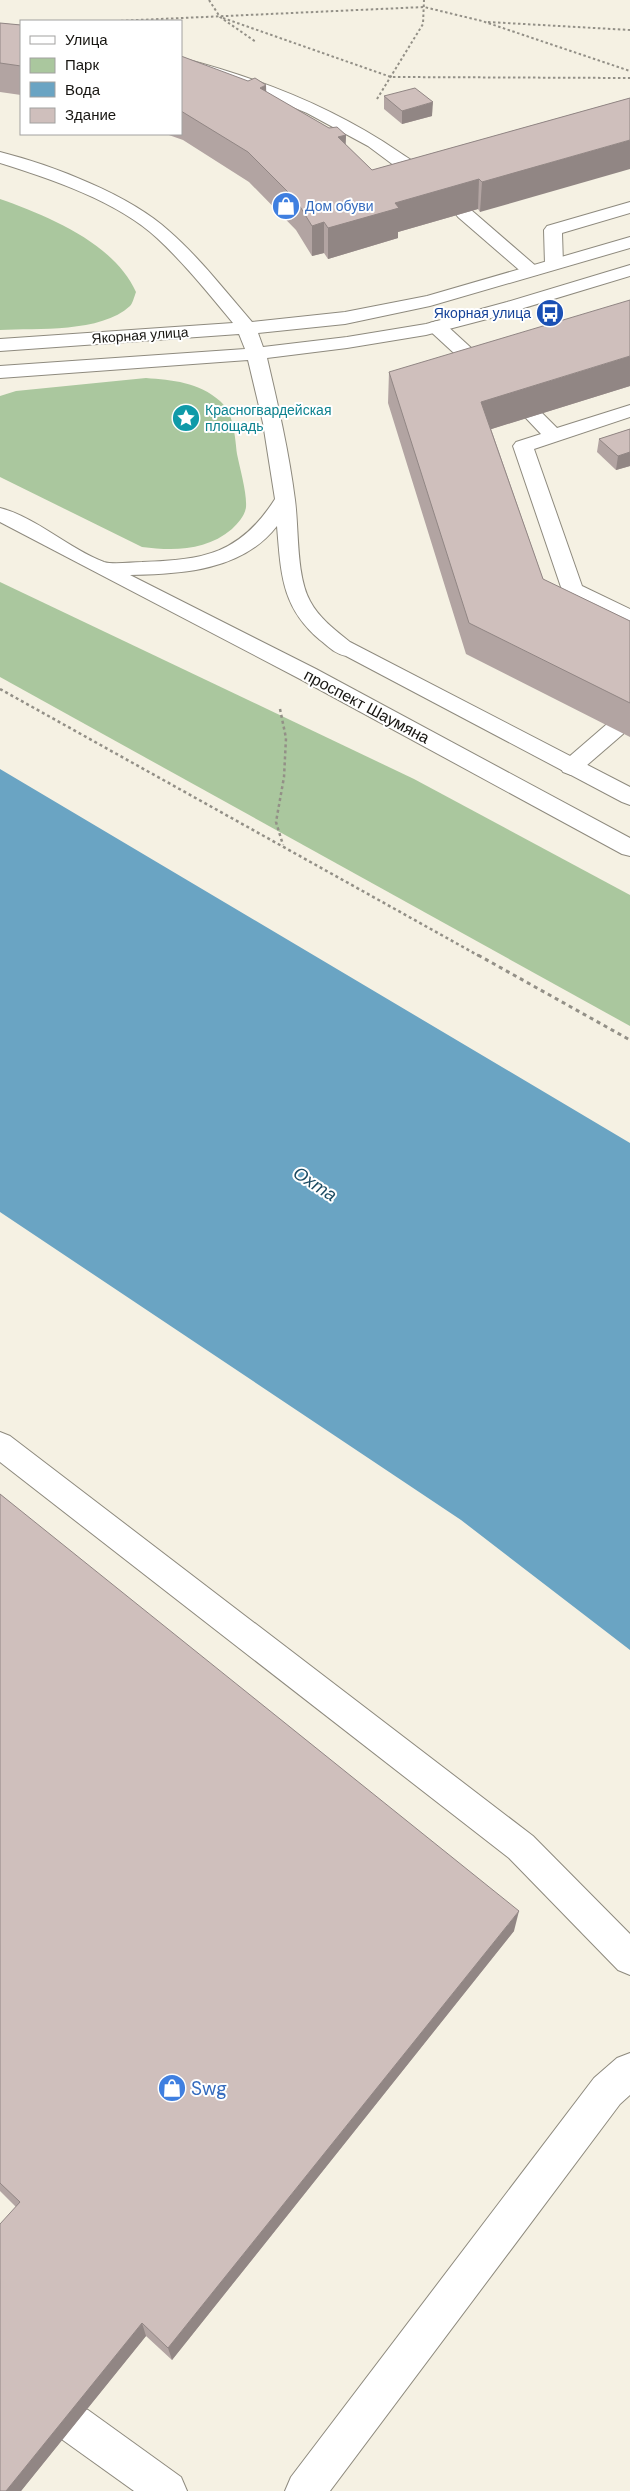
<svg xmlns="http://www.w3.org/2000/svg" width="630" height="2491" font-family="'DM Sans',sans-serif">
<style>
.green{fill:#aac79e}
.water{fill:#6aa4c3}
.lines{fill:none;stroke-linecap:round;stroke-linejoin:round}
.service-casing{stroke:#8e8a7e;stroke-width:2}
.tertiary-casing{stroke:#8e8a7e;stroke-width:2}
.path-far2{stroke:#939087;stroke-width:2;stroke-dasharray:2.5 2.5;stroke-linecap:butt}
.path-far1{stroke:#939087;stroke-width:2.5;stroke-dasharray:3 3;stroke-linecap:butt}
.path{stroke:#939087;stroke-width:3;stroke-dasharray:4 4;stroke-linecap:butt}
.service{fill:#fff;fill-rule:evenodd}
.tertiary{fill:#fff;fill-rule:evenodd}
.wall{fill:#b2a4a2}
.shaded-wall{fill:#918684}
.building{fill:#cfbfbc;stroke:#918684}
.labels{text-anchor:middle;stroke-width:4;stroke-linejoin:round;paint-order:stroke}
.far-shop-label{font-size:14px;fill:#366cbe;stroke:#fff;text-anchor:start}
.far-transit-label{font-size:14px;fill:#164399;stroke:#fff;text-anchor:end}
.far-street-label{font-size:14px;fill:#171511;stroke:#fff}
.far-culture-label{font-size:14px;fill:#0d838f;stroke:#fff;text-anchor:start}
.street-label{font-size:16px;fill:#171511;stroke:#fff}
.water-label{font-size:18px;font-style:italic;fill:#1c4b62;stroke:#fff}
.near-shop-label{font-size:19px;fill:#366cbe;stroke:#fff;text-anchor:start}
</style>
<rect width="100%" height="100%" fill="#f5f1e3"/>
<!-- green -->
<g class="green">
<path d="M 0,199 C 48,216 114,243 136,292 C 134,297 133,303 130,306 C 101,333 37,328 0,330 Z"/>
<path d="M 146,378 C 172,380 199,382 220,401 C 234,413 235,437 237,454 C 240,469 247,493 246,507 C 245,516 238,523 232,529 C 206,551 174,551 142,547 L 0,477 L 0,396 L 16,391 Z"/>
<polygon points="0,582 414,779 630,895 630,1026 0,677"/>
</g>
<!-- water -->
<polygon class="water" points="0,769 630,1143 630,1650 461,1520 0,1212"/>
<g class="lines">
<defs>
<g id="service">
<path d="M 181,58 C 259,78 333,107 399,152 C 411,160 429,171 438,183 L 435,187 L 423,187 L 368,146 L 307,113 L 242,86 L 181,68 Z"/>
<polygon points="630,202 630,213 562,233 563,264 560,268 548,268 545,264 544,230 547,226"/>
<polygon points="464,208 470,209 537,267 540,271 537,275 525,275 458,217 455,213 458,209"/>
<polygon points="437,321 444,323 494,369 497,373 494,377 480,377 430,331 428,327 430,323"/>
<polygon points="630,405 630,417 534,449 582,586 630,609 630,624 566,595 562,590 513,446 516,442 541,434 524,416 527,412 541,412 557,428"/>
<polygon points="615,722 623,724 626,729 623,734 579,772 571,775 563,772 560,767 563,762 607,724"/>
<polygon points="0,1432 10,1436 533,1836 630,1934 630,1975 618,1970 509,1858 0,1462"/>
<polygon points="630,2053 630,2095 620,2104 330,2491 285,2491 291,2477 594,2078 617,2058"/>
<polygon points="74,2405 88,2410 181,2477 187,2491 134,2491 60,2438 55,2424 60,2410"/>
</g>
<path id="tertiary" d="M 0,152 C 52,165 130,195 169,231 C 200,258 225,291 252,322 L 345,312 L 427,296 L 630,237 L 630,248 L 430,306 L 345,324 L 258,333 L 263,347 L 347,337 L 426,324 L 507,302 L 630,265 L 630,276 L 491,318 L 426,335 L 347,348 L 267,358 C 278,405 289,452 295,500 C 299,530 296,575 310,601 C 319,618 335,630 350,642 L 630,787 L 630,805 L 622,802 L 346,656 C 335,654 328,646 320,640 C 281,607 281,573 277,526 C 242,571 182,574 130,575 L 316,669 L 630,838 L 630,856 L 622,854 L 300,679 L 0,522 L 0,508 C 36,517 69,549 104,562 C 114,565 131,562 142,562 C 204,560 240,554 275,499 L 263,423 L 248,360 L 0,378 L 0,366 L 245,349 L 239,334 L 0,351 L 0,339 L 233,323 C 209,294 185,264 157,238 C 117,201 51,179 0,163 Z"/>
</defs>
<!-- service casing -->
<use href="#service" class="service-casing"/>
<!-- tertiary casing -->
<use href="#tertiary" class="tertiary-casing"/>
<!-- path-far2 -->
<g class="path-far2">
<polyline points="209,0 220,17 256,42"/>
<polyline points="223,18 391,77 630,78"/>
<polyline points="116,21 424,7 482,21 630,71"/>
<polyline points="488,22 630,30"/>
<polyline points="377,99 423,24 424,0"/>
</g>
<!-- path-far1 -->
<g class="path-far1">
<polyline points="0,689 481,957"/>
<polyline points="280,709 286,738 284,777 276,822 283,845"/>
</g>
<!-- path -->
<polyline class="path" points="478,955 630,1040"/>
<!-- service -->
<use href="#service" class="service"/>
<!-- tertiary -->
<use href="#tertiary" class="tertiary"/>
</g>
<!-- wall -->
<g class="wall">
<polygon points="0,23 21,25 21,95 0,92"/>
<polygon points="181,56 266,92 329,128 346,135 345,144 372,170 630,98 480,212 478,209 398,232 398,238 328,259 324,253 312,256 296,230 249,182 183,140 166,134 181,134"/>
<polygon points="384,96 432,116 402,124 384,109"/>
<polygon points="389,372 630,386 491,429 543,579 630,621 630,737 466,654 388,403"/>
<polygon points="630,429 630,466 616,470 597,452 599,439"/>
<polygon points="0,1494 514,1931 172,2360 146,2336 21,2491 0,2491 16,2207 0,2191"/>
</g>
<!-- shaded-wall -->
<g class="shaded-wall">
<polygon points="266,85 267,115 260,88"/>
<polygon points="433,102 432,116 402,124 402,111"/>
<polygon points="346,135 345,165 338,137"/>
<polygon points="630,140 630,169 480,212 482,182"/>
<polygon points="479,179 478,209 398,232 398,238 328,259 328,228 395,203"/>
<polygon points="324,222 324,253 312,256 312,226"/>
<polygon points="630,356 630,386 479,433 481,402"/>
<polygon points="630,452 630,466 616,470 618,456"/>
<polygon points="519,1911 514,1931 172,2360 168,2348"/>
<polygon points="142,2323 146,2336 21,2491 6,2491"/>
</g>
<!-- building -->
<g class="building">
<polygon points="0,23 21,25 21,66 0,63"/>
<polygon points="181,56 248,81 255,78 266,85 260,88 329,128 337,127 346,135 338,137 372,170 630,98 630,140 482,182 479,179 395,203 399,208 328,228 324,222 312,226 296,200 248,152 181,111"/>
<polygon points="415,88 433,102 402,111 384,96"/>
<polygon points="630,300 630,356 481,402 543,579 630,621 630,703 469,623 389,372"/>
<polygon points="630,429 630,452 618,456 599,439"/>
<polygon points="0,1494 519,1911 168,2348 142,2323 6,2491 0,2491 0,2224 20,2202 0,2183"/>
</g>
<!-- icons -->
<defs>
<symbol id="shop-disc" viewBox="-11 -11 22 22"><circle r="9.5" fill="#3f7fe0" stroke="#fff"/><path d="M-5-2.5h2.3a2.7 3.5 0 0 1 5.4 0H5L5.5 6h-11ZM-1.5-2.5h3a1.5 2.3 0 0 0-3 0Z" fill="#fff"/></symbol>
<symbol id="bus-disc" viewBox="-11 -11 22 22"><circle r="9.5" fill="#1a4fb4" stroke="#fff"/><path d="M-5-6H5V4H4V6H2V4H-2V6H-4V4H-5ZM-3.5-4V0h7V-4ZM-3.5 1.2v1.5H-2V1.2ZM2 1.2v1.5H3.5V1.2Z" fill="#fff"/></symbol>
<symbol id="sight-disc" viewBox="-11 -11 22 22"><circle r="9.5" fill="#0f9aa8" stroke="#fff"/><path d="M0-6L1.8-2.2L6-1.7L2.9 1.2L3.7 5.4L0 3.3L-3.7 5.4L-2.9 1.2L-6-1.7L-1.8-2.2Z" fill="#fff"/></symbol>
</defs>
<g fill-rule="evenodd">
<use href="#shop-disc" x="270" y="190" width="32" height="32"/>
<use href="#bus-disc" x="534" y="297" width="32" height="32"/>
<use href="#sight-disc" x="170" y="402" width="32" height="32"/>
<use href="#shop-disc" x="156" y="2072" width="32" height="32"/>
</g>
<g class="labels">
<!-- far-shop labels -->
<g class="far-shop-label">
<text x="305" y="211">Дом обуви</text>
</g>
<!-- far-transit labels -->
<g class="far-transit-label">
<text x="531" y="318">Якорная улица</text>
</g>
<!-- far-street labels -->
<g class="far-street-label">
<text transform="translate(140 335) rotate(-4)" y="5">Якорная улица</text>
</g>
<!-- far-culture labels -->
<g class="far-culture-label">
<text x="205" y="415">Красногвардейская<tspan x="205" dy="16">площадь</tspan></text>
</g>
<!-- street labels -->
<g class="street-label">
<text transform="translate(367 706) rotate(28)" y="6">проспект Шаумяна</text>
</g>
<!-- water labels -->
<g class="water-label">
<text transform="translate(315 1184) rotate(33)" y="6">Охта</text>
</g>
<!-- near-shop labels -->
<g class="near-shop-label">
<text x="191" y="2095">Swg</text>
</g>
</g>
<!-- legend -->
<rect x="20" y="20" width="162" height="115" fill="#ffffff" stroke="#a2a1a0"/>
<rect x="30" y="36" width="25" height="8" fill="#ffffff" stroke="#a2a1a0"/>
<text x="65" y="45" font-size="15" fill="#171511">Улица</text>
<rect x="30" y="58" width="25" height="15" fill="#aac79e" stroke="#a2a1a0"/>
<text x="65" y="70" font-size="15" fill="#171511">Парк</text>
<rect x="30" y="82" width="25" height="15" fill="#6aa4c3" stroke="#a2a1a0"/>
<text x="65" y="95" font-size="15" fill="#171511">Вода</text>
<rect x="30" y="108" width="25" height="15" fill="#cfbfbc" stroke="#a2a1a0"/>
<text x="65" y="120" font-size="15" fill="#171511">Здание</text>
</svg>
